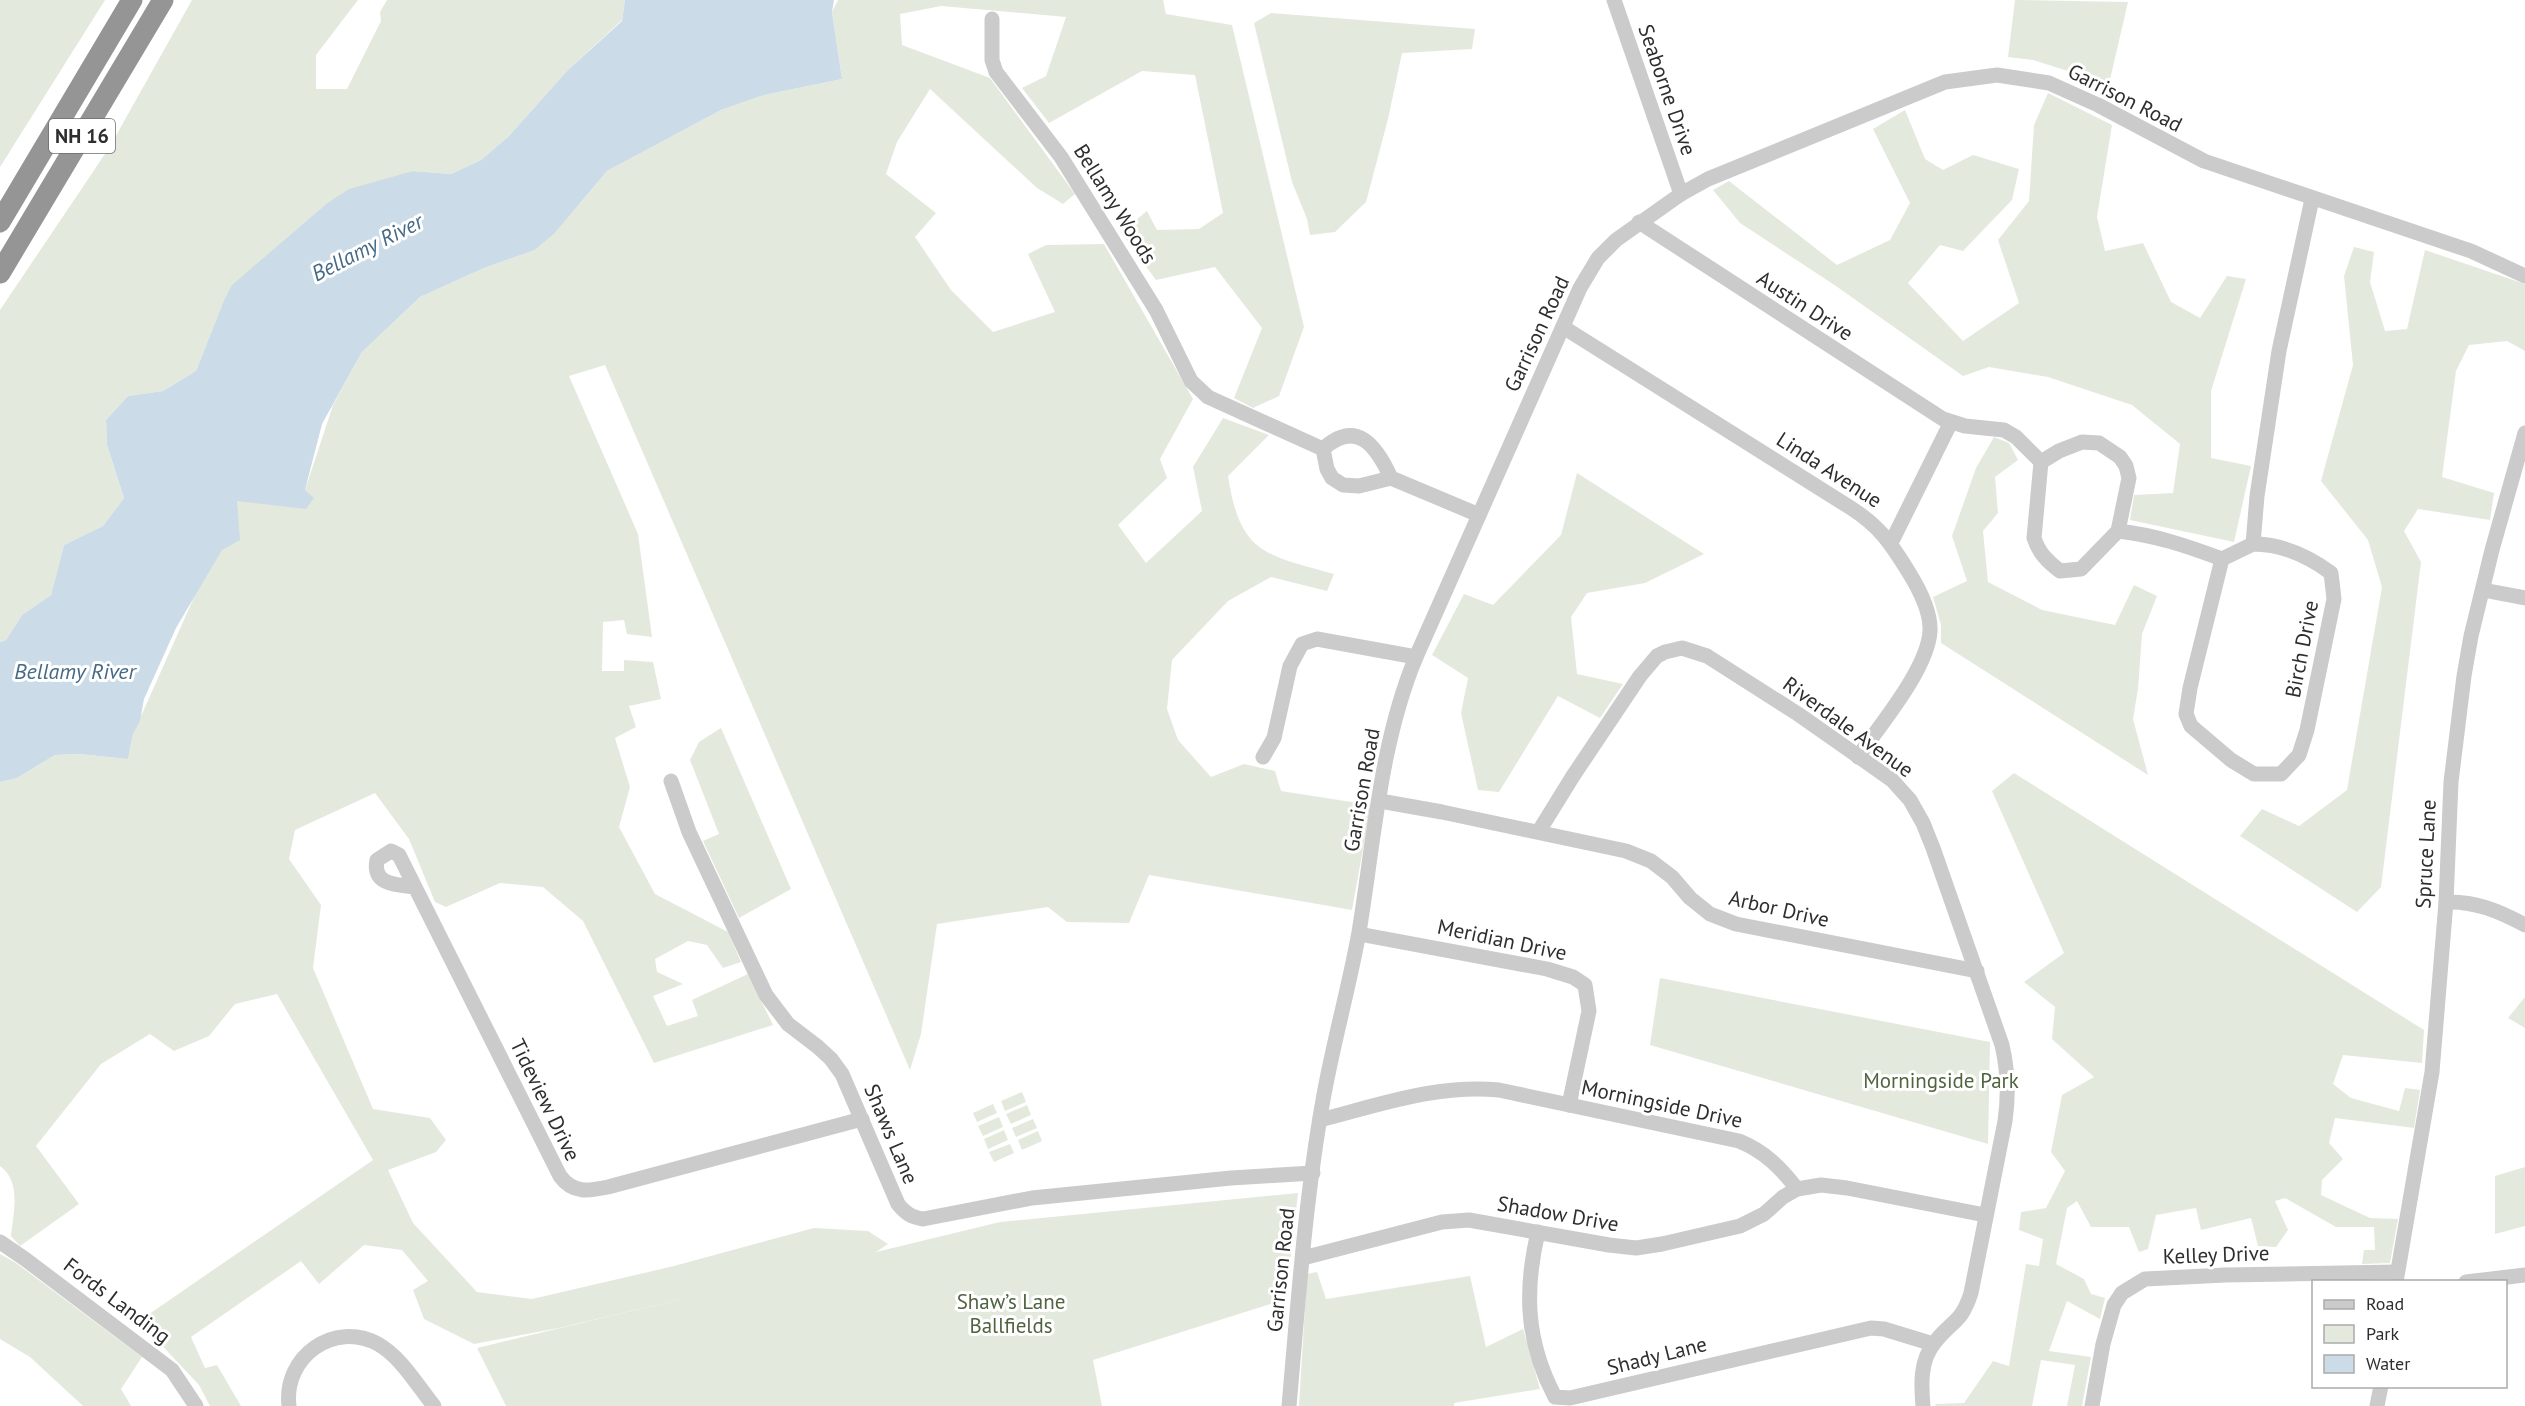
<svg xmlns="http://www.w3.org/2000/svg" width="2525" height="1406" font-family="'PT Sans',sans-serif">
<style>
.green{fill:#e3eadd}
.water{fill:#cbdbe7}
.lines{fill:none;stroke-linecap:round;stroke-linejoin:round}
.minor{stroke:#cbcbcb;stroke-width:15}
.highway{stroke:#959595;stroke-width:21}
.labels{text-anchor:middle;stroke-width:6;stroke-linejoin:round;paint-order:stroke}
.shield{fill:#fff;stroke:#6d6d6d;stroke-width:1.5}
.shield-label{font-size:20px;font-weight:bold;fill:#2e2e2e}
.street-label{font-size:21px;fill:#2e2e2e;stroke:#fff}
.park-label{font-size:21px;fill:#506440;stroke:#fff}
.water-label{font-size:22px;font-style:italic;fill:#456a86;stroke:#fff}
</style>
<rect width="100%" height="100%" fill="#fff"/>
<!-- green -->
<g class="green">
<polygon points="0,0 105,0 0,167"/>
<polygon points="192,0 358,0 316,55 316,89 347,89 381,21 380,12 387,0 625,0 622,20 568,70 508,137 481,160 451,174 413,171 326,204 233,285 224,300 196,371 163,391 128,396 106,420 107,445 124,498 103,526 64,545 51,595 22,615 6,640 0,642 0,310 109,148"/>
<path d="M 838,0 L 1163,0 L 1166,14 L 1232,25 L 1304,327 L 1279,396 L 1253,408 L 1234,398 L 1262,328 L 1215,267 L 1156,280 L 1121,232 L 1147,211 L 1157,230 L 1199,229 L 1223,213 L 1195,75 L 1142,71 L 1049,123 L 1022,88 L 1046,76 L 1066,17 L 941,6 L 900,14 L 902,45 L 990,78 L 1075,194 L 1063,204 L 1037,188 L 930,89 L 897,142 L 886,174 L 936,213 L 915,237 L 951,290 L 993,332 L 1055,312 L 1028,254 L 1046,245 L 1104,244 L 1193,399 L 1160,459 L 1167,478 L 1118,525 L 1146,563 L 1202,511 L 1193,467 L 1223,418 L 1269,435 L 1228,476 C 1240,554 1265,555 1334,574 L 1327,591 L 1271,577 L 1228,601 L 1172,660 L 1167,709 L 1178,740 L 1211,777 L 1244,764 L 1275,771 L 1281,791 L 1371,805 L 1352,910 L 1149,875 L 1129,923 L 1067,922 L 1048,907 L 937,924 L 921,1034 L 910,1070 L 605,365 L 569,376 L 638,534 L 652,637 L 627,634 L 624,620 L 603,622 L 602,671 L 624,671 L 624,660 L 653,662 L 661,699 L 629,706 L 636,727 L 615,738 L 630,787 L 619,827 L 655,894 L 728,932 L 741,962 L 723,968 L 707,945 L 688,941 L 655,959 L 657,972 L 683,984 L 653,996 L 667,1026 L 698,1016 L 692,1000 L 748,974 L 773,1025 L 654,1063 L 583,921 L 543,887 L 500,883 L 446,907 L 435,902 L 409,839 L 375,793 L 295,830 L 289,859 L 321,905 L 313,968 L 373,1109 L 430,1118 L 446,1140 L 436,1152 L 388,1170 L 413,1223 L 477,1292 L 532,1299 L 674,1266 L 814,1228 L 868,1231 L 888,1244 L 876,1252 L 1000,1222 L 1298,1193 L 1286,1299 L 1093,1360 L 1102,1406 L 506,1406 L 477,1348 L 732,1287 L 559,1328 L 474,1344 L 424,1319 L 413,1290 L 428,1281 L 402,1250 L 364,1245 L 319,1284 L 301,1261 L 191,1337 L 205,1368 L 217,1365 L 241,1406 L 210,1406 L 199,1385 L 139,1321 L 373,1160 L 277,994 L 235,1004 L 209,1036 L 174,1051 L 150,1034 L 101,1064 L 36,1146 L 79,1204 L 20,1246 L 11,1236 C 13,1214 22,1182 0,1166 L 0,782 L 17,778 L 55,755 L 79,754 L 128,759 L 133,734 L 237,501 L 305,490 L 333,405 L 362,352 L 420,297 L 484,268 L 535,250 L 555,233 L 607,171 L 721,110 L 764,95 L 842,79 L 832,12 Z"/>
<polygon points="2015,0 2128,2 2109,84 2033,60 2008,57"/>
<polygon points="1271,13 1475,29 1472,49 1402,53 1388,119 1366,202 1335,232 1310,235 1307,219 1292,182 1254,23"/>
<polygon points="2048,93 2112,125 2097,217 2105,251 2143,243 2171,302 2200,318 2227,276 2246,279 2211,391 2211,458 2251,466 2234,542 2130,520 2134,495 2173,493 2180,444 2132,405 2048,377 1989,367 1963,376 1836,286 1740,223 1713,190 1729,181 1837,265 1890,240 1910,203 1873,129 1905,110 1925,159 1943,170 1973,155 2019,169 2012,200 1963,251 1940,245 1908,283 1963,341 2019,303 1998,240 2029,201 2034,125"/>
<polygon points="2354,247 2374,252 2370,282 2385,331 2407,329 2425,250 2525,284 2525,351 2507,341 2469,345 2456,371 2442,477 2494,493 2490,520 2418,509 2404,531 2421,562 2381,887 2357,912 2240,836 2262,809 2299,826 2347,790 2382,587 2368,540 2321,481 2353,365 2344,276"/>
<polygon points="1994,437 2009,443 2018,460 1995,477 1998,513 1983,531 1988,582 2042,610 2115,625 2134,585 2157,596 2142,634 2138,689 2133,719 2148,775 1941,643 1941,625 1933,597 1967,581 1952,536 1976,468"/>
<polygon points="1577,473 1704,554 1645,583 1587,593 1571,617 1577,674 1623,684 1600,718 1558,696 1499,792 1478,790 1461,713 1468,678 1432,655 1464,594 1493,605 1561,535"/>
<polygon points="721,728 791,889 739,918 703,841 719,834 690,760 699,742"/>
<polygon points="2014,773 2424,1030 2422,1063 2343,1055 2333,1084 2351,1098 2399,1111 2405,1088 2420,1090 2414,1128 2335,1118 2329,1143 2343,1159 2322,1180 2321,1195 2370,1218 2398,1219 2390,1263 2362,1264 2364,1250 2375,1250 2374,1227 2336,1227 2285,1198 2275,1201 2288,1230 2276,1247 2258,1246 2251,1218 2201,1230 2196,1208 2156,1215 2148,1249 2139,1252 2129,1227 2091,1227 2077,1201 2067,1208 2056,1264 2084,1279 2091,1294 2105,1298 2100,1319 2067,1301 2049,1351 2091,1357 2082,1406 2067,1406 2075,1365 2041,1360 2032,1406 1936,1406 1935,1404 1964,1403 1993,1361 2009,1366 2026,1264 2039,1266 2043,1239 2019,1230 2021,1212 2046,1208 2065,1171 2051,1152 2062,1095 2094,1077 2052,1039 2055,1007 2024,982 2064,953 1992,791"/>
<polygon points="1660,978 1990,1042 1988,1144 1650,1045"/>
<polygon points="2525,997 2525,1028 2508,1018"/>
<polygon points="1022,1092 1026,1102 1005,1111 1001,1101"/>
<polygon points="993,1104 997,1113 977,1122 973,1113"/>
<polygon points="1027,1105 1031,1115 1011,1124 1006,1114"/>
<polygon points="999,1117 1003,1127 983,1136 978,1126"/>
<polygon points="1033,1119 1037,1128 1016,1137 1012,1128"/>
<polygon points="1004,1130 1008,1140 988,1149 984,1139"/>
<polygon points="1038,1131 1042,1141 1022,1150 1018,1140"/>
<polygon points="1010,1144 1014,1153 994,1162 989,1152"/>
<polygon points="2525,1167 2525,1226 2495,1234 2495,1176"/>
<polygon points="0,1254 16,1263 142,1357 121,1389 131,1406 83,1406 30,1357 0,1339"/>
<polygon points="1317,1272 1326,1299 1470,1276 1486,1347 1523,1329 1540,1389 1454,1403 1454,1406 1299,1406 1307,1274"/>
</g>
<!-- water -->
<polygon class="water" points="625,0 834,0 832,12 842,79 764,95 721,110 607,171 555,233 535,250 484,268 420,297 362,352 322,424 305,490 314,498 306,509 237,501 240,540 222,550 176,628 144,699 140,721 133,734 128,759 79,754 55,755 17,778 0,782 0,642 6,640 22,615 51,595 64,545 103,526 124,498 107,445 106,420 128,396 163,391 196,371 224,300 232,285 326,204 349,189 413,171 451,174 481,160 508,137 568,70 622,21"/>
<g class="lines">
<!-- minor -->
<g class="minor">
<polyline points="1614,0 1681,194"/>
<polyline points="992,19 992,60 996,72 1061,157 1156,310 1191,381 1208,397 1323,449"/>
<path d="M 1639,222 L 1943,419 L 1965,426 L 2004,430 L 2016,437 L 2041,462 L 2034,538 C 2039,553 2047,561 2060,571 L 2081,569 L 2118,531 L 2129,478 L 2126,466 L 2120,457 L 2099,443 L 2082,442 L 2059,451 L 2041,462"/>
<path d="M 1563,327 L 1851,508 C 1880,527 1890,542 1908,571 C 1918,587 1931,612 1930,631 C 1928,669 1879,726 1858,757"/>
<path d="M 1391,478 C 1377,447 1357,418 1323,449 L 1327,469 L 1332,478 L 1343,485 L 1359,486 L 1391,478 L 1479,515"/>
<path d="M 2118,531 C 2155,535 2187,546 2222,559"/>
<polyline points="1891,543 1951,422"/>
<path d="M 2253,544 C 2282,544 2308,556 2331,573 L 2334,599 L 2307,730 L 2299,755 L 2281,774 L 2254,774 L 2231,760 L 2191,726 L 2186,714 L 2190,688 L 2222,559 Z"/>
<polyline points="2253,544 2257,496 2279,351 2312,199"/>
<polyline points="2483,590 2525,598"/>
<polyline points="1263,757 1274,738 1290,666 1302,644 1317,639 1416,657"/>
<path d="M 671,781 L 689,832 L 766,995 L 788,1024 L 818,1047 L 831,1059 L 842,1074 L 898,1204 C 905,1213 911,1217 923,1219 L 1032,1198 L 1231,1178 L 1313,1173"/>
<polyline points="1380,801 1442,812 1626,851 1651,861 1672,877 1690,898 1710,914 1736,924 1977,971"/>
<path d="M 1539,831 L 1573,776 L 1640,676 L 1657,656 L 1665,652 L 1682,648 L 1707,656 L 1798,714 L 1892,780 L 1910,800 L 1923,823 L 1933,848 L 2002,1045 C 2008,1071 2009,1094 2005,1121 L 1971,1293 C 1961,1324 1952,1320 1935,1342 C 1920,1360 1921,1384 1923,1406"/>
<path d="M 415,887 L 399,855 L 391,851 L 377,860 C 372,885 396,885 415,887 L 560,1176 C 573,1194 589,1191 608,1187 L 862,1119"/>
<path d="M 2446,902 C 2475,901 2499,911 2525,925"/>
<polyline points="1359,934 1547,969 1573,977 1585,985 1589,1011 1569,1105"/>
<path d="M 1320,1120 C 1379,1105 1437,1084 1499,1090 L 1739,1141 C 1764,1151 1781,1168 1797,1189"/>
<path d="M 1538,1232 C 1524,1291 1526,1342 1555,1397 L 1570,1398 L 1871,1328 L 1884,1329 L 1933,1344"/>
<polyline points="0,1242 25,1259 172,1370 196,1406"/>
<polyline points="1303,1258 1442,1222 1469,1220 1609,1245 1636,1248 1662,1244 1740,1226 1764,1214 1783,1197 1797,1189 1821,1185 1847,1188 1985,1215"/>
<polyline points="2396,1282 2432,1072 2446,902 2451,782 2464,676 2471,636 2492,550 2525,433"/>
<polyline points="2466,1282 2525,1275"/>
<path d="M 289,1406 C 283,1357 334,1320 378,1344 C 401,1357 417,1385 434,1406"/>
<path d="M 1289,1406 C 1298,1304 1305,1201 1323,1100 C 1333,1043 1349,988 1359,932 C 1374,841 1380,743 1416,657 L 1580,288 L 1598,258 L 1616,240 L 1681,194 L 1708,179 L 1945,82 L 1997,75 L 2049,83 L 2098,105 L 2204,161 L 2471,251 L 2525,276"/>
<polyline points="2092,1406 2103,1344 2114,1305 2122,1293 2145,1279 2225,1275 2397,1272"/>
<polyline points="2377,1406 2381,1386"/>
</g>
<!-- highway -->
<g class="highway">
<polyline points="0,222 132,0"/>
<polyline points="0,273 163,0"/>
</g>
</g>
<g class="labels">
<!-- shield labels -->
<rect class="shield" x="49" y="119" width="66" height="34" rx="4.5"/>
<g class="shield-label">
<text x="82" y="143">NH 16</text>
</g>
<!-- street labels -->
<g class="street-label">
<text transform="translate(1667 90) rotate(71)" y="7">Seaborne Drive</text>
<text transform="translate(2125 98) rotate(27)" y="7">Garrison Road</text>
<text transform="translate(1115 204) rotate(58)" y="7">Bellamy Woods</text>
<text transform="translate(1805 306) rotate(33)" y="7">Austin Drive</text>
<text transform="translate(1537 334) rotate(-65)" y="7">Garrison Road</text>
<text transform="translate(1829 470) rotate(33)" y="7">Linda Avenue</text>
<text transform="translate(2302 649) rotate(-79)" y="7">Birch Drive</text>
<text transform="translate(1848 727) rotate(36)" y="7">Riverdale Avenue</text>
<text transform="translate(1362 790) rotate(-80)" y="7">Garrison Road</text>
<text transform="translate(2426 854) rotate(-87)" y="7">Spruce Lane</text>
<text transform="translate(1779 909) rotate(13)" y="7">Arbor Drive</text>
<text transform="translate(1502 940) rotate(12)" y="7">Meridian Drive</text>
<text transform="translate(545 1100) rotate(64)" y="7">Tideview Drive</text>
<text transform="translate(1662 1104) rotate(12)" y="7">Morningside Drive</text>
<text transform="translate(891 1134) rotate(67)" y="7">Shaws Lane</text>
<text transform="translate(1558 1214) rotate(10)" y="7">Shadow Drive</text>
<text transform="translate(2216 1255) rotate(-2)" y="7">Kelley Drive</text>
<text transform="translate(1281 1270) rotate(-84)" y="7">Garrison Road</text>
<text transform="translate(117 1301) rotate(37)" y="7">Fords Landing</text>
<text transform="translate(1657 1356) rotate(-14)" y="7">Shady Lane</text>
</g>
<!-- park labels -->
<g class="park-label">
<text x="1941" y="1088">Morningside Park</text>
<text x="1011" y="1309">Shaw’s Lane<tspan x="1011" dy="24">Ballfields</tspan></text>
</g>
<!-- water labels -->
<g class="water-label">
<text transform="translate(367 247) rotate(-27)" y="8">Bellamy River</text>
<text x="75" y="679">Bellamy River</text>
</g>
</g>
<!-- legend -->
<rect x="2312" y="1280" width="195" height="108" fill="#ffffff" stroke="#ababab" stroke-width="1.5"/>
<rect x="2324" y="1300" width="30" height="9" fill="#cbcbcb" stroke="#ababab" stroke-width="1.5"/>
<text x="2366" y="1310" font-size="18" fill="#2e2e2e">Road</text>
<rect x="2324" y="1325" width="30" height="18" fill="#e3eadd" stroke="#ababab" stroke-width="1.5"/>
<text x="2366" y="1340" font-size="18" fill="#2e2e2e">Park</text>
<rect x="2324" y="1355" width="30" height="18" fill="#cbdbe7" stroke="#ababab" stroke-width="1.5"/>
<text x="2366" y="1370" font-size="18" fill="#2e2e2e">Water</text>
</svg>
